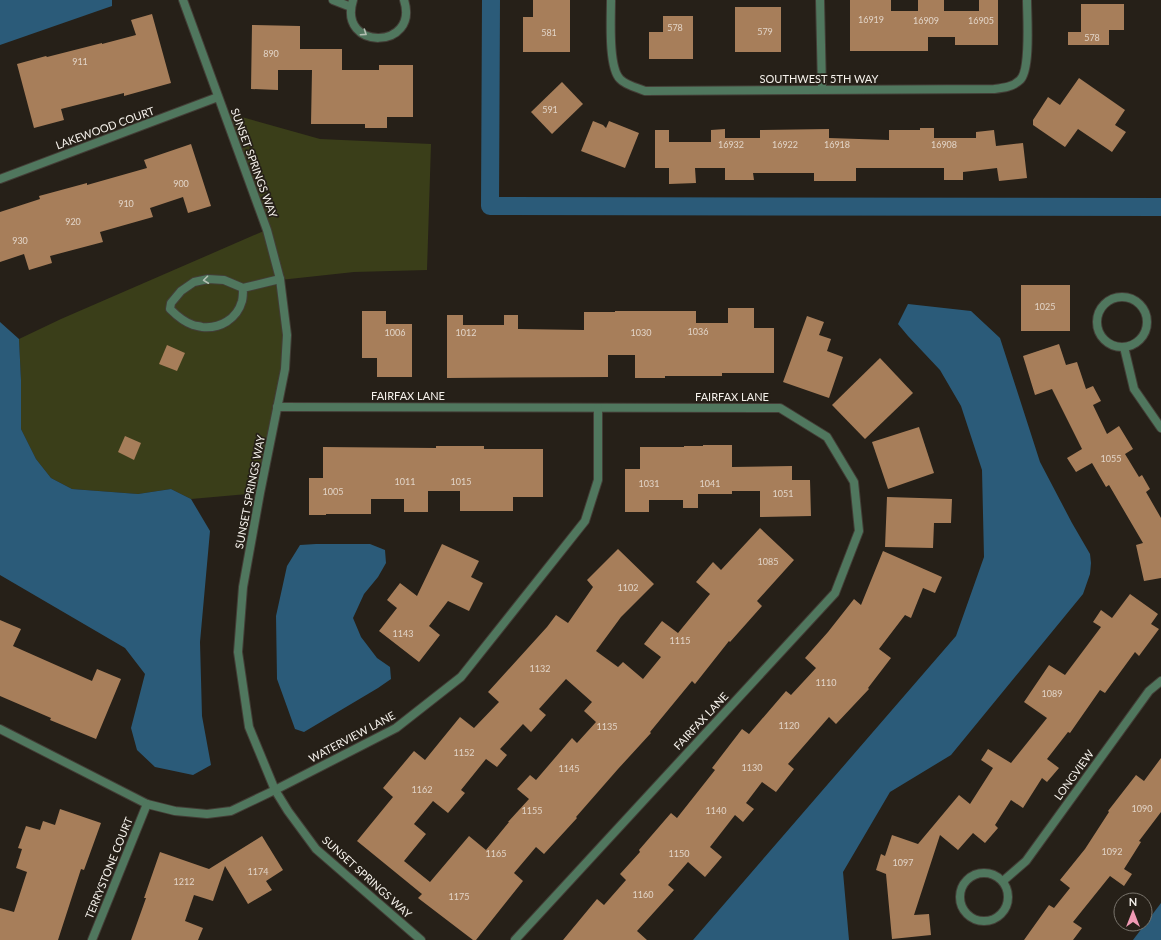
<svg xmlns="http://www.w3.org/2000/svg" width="1161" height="940" font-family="Lato,sans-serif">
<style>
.green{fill:#3a3e19}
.water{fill:#2b5b79}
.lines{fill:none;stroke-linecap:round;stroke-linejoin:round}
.canal{stroke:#2b5b79;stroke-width:18}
.building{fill:#a77e5a;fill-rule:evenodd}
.service-casing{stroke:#433d36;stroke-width:10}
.minor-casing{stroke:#433d36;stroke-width:10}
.service{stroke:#50775e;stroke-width:8}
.minor{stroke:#50775e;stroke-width:8}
.oneway{stroke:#b3c0b3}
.labels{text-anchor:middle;stroke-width:3.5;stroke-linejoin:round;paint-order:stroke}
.number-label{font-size:9px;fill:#e2d4c7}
.street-label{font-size:11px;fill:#f5f1eb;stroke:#262018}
</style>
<rect width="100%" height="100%" fill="#262018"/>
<!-- green -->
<polygon class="green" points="224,112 320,139 431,144 427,270 354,272 280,280 285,369 260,493 191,499 171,489 138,494 72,489 51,478 36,459 21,429 21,380 19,339 61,319 266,230"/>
<!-- water -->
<g class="water">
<polygon points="0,0 112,0 112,6 0,45"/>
<polygon points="908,304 971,311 1000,338 1040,462 1072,523 1090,554 1091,563 1090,574 1083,594 951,755 890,792 843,872 849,940 693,940 956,636 984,557 982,470 961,406 940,370 908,336 898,324"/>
<polygon points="0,322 19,339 21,380 21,429 36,459 51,478 72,489 138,494 171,489 191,499 210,531 200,642 202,716 211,765 193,775 155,767 137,750 131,728 145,674 125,648 0,575"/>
<polygon points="316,544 370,544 385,550 386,563 378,577 364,594 353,618 361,637 377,658 390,667 391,679 378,688 304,732 295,729 277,679 276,616 287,566 300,545"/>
<polygon points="1161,903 1161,940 1133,940"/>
</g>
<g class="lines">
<!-- canal -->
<polyline class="canal" points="491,0 490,206 1161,207"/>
</g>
<!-- building -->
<g class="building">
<polygon points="533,0 570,0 570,52 523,52 523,17 533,17"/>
<polygon points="850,0 891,0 891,11 918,11 918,0 944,0 944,11 979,11 979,0 998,0 998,45 955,45 955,37 928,37 928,51 850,51"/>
<polygon points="1081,4 1124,4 1124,30 1109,30 1109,45 1068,45 1068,32 1081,32"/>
<rect x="735" y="7" width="46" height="45"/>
<polygon points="152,14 171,83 124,96 124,93 61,109 64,120 34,128 17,64 46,56 47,57 102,43 102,44 136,35 131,20"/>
<polygon points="663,16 693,16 693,59 649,59 649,32 663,32"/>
<polygon points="252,25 300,26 300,49 342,49 342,70 379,70 379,65 413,65 413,117 387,117 387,128 365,128 365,124 311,124 312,70 278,70 278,90 251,89"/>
<polygon points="1079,78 1125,110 1115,125 1126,132 1112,152 1078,129 1065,147 1033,125 1033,120 1048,97 1060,105"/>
<polygon points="562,82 583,104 552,134 531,112"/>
<polygon points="593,121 603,125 606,128 609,121 639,133 625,168 581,151"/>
<polygon points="920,128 934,128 934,138 976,138 976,132 994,130 996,146 1023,143 1027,178 999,181 997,168 963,172 963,180 944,180 944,168 856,168 856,181 814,181 814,173 753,173 754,180 725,180 725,168 695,168 696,183 669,184 669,168 655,168 655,130 669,130 669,142 711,142 711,130 725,129 725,138 760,138 760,130 829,129 829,138 889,140 889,130 920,130"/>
<polygon points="191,144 211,206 188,213 183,197 150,208 153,217 100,232 103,242 50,256 52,263 29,270 24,254 0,262 0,212 40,199 39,196 87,183 87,185 147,168 144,160"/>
<rect x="1021" y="285" width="49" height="46"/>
<polygon points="728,308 754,308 754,328 774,328 774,373 722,373 722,376 665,376 665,378 635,378 635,355 608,355 608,377 447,378 447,315 463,315 463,325 504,325 504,315 518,315 518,329 584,330 584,312 615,312 615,311 696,311 696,323 728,323"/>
<polygon points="362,311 386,311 386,324 412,324 412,377 377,377 377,358 362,358"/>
<polygon points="807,316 824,322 819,335 831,339 827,351 843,357 829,398 783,382"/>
<polygon points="1059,344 1066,365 1077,362 1086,389 1093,386 1101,401 1093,405 1107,434 1119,426 1133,449 1125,454 1139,477 1142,475 1150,489 1146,492 1161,518 1161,578 1144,581 1136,545 1143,543 1109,485 1106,487 1092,463 1076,472 1067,458 1082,449 1052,389 1035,395 1023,356"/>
<polygon points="167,345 185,353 177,371 159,364"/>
<polygon points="880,358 913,393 865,439 832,405"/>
<polygon points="919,427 934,473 888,489 872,442"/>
<polygon points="125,436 141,443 134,460 118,452"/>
<polygon points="703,445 732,445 732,467 792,466 792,480 810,480 811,516 760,517 760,491 732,491 732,494 698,494 698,508 683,508 683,500 649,500 649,512 625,512 625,469 640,469 640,447 684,447 684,446 703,446"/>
<polygon points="436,446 484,446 484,449 543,449 543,497 513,497 513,511 460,511 460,491 428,491 428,512 404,512 404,499 371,499 371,514 326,514 326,515 309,515 309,478 323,478 323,447 436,448"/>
<polygon points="887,497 952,499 951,523 934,523 933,548 885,547"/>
<path d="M 760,528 L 794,560 L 757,601 L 762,606 L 730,642 L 729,641 L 695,684 L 692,681 L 650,732 L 651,733 L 618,769 L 576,817 L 577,818 L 544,854 L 536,847 L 514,873 L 523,881 L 476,940 L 473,940 L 418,898 L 422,894 L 357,841 L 393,797 L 383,788 L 414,751 L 425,760 L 460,717 L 474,728 L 499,702 L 488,692 L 547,627 L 556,615 L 568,623 L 593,587 L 587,580 L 618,549 L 654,584 L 621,617 L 596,651 L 618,667 L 623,662 L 643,679 L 661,657 L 644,644 L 662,621 L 678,633 L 710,594 L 696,582 L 713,562 L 721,570 ZM 566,679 L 592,702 L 584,711 L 596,722 L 577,743 L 572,738 L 536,780 L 530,775 L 517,789 L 529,799 L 508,822 L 509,822 L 486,850 L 469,836 L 430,882 L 404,861 L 426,834 L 414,824 L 433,801 L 448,813 L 465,793 L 461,790 L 486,759 L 497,767 L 507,755 L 500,749 L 523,724 L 531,732 L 546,715 L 539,709 Z"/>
<polygon points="442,544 479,561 471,577 483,583 469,611 448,601 429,626 440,635 419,662 379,631 397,608 387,600 400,583 417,596"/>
<polygon points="883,551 942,577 935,593 923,588 911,618 905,615 879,649 891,658 868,688 869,689 836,724 829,717 788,764 794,769 776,792 762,782 746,803 754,809 743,822 735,815 710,847 722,857 705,877 688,862 668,885 674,890 637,931 647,940 563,940 597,899 604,905 626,880 620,874 640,852 639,850 671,813 677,818 715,770 712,768 742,729 749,734 786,691 791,695 816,668 805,658 828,632 854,599 861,605"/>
<polygon points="1130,594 1158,614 1151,624 1159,629 1139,656 1135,652 1105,693 1100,690 1070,733 1068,732 1047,759 1059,768 1047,782 1042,778 1023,808 1011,800 995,825 998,828 985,843 973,833 958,850 940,835 914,915 929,914 931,935 892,939 886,874 876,870 881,854 885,856 892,835 918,844 959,795 970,804 993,768 981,760 988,749 1011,763 1047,718 1024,702 1049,665 1065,675 1101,627 1093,622 1101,610 1112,618"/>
<polygon points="0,620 21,629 13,646 92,681 97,669 121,679 96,739 50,720 51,718 0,696"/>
<polygon points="1161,758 1161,812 1139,841 1141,842 1124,869 1132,874 1124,886 1110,876 1073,922 1082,928 1073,940 1024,940 1049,905 1054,908 1070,888 1060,880 1085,849 1109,812 1108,811 1136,775 1144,781"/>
<polygon points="60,809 101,823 84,870 81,869 58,940 0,940 0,908 14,912 27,872 16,868 22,849 18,848 26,826 40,830 43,821 55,825"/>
<polygon points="262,836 283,870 266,881 272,890 248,904 225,866 213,901 194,895 185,921 203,928 198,940 131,940 146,898 144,898 160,852 209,869"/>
</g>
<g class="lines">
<defs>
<path id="service" d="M 243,288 C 243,292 243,297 242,301 C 237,319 220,329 202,327 C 199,326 196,326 193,325 C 184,322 177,316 170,309 L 171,303 L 181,291 L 194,282 L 208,279 L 224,280 L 243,288 L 280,279"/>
<g id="minor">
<polyline points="183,0 267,230 280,279 287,335 285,369 260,493 243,587 238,652 249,727 275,790 288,811 316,849 421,940"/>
<polyline points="333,0 351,7"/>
<path d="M 353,0 C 337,51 420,50 404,0"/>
<path d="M 611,0 C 611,18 608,67 620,79 C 625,85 638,88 645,91 L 994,89 C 1003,88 1013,87 1020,80 C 1031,70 1027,16 1027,0"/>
<polyline points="820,0 822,89"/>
<polyline points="0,179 218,97"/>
<circle cx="1122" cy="322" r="25"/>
<polyline points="1124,347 1134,389 1161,428"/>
<polyline points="277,407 780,408 827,437 854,482 859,531 835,593 515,940"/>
<polyline points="0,729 147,804 175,811 207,814 231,811 275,790 396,728 461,677 585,521 598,480 598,408"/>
<circle cx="984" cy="897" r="24"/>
<polyline points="1003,881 1026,861 1149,691 1161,681"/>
<polyline points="92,940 147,804"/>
</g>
</defs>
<!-- service casing -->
<use href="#service" class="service-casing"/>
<!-- minor casing -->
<use href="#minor" class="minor-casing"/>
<!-- service -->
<use href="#service" class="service"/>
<!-- minor -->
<use href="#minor" class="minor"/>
</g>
<!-- one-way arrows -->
<defs><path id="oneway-chevron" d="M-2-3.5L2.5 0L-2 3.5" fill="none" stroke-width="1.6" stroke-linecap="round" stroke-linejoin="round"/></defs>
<g class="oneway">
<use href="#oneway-chevron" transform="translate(364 33) rotate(34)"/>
<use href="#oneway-chevron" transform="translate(206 280) rotate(173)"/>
</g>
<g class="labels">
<!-- number labels -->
<g class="number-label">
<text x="871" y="23">16919</text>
<text x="926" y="24">16909</text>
<text x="981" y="24">16905</text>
<text x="675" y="31">578</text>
<text x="765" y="35">579</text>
<text x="549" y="36">581</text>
<text x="1092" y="41">578</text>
<text x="271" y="57">890</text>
<text x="80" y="65">911</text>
<text x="550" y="113">591</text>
<text x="731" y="148">16932</text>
<text x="785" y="148">16922</text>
<text x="837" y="148">16918</text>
<text x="944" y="148">16908</text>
<text x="181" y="187">900</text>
<text x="126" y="207">910</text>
<text x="73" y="225">920</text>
<text x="20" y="244">930</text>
<text x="1045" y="310">1025</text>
<text x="698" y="335">1036</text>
<text x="395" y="336">1006</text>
<text x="466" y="336">1012</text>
<text x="641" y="336">1030</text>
<text x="1111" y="462">1055</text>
<text x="405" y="485">1011</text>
<text x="461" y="485">1015</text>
<text x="649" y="487">1031</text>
<text x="710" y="487">1041</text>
<text x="333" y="495">1005</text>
<text x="783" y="497">1051</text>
<text x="768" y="565">1085</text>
<text x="628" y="591">1102</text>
<text x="403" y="637">1143</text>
<text x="680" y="644">1115</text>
<text x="540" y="672">1132</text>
<text x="826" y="686">1110</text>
<text x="1052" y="697">1089</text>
<text x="789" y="729">1120</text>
<text x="607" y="730">1135</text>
<text x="464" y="756">1152</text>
<text x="752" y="771">1130</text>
<text x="569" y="772">1145</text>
<text x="422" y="793">1162</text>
<text x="1142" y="812">1090</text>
<text x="532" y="814">1155</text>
<text x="716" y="814">1140</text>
<text x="1112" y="855">1092</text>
<text x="496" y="857">1165</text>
<text x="679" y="857">1150</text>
<text x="903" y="866">1097</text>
<text x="258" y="875">1174</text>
<text x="184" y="885">1212</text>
<text x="643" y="898">1160</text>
<text x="459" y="900">1175</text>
</g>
<!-- street labels -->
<g class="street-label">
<text x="819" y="83">SOUTHWEST 5TH WAY</text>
<text transform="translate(105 128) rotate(-20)" y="4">LAKEWOOD COURT</text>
<text transform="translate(254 163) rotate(70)" y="4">SUNSET SPRINGS WAY</text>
<text x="408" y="400">FAIRFAX LANE</text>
<text x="732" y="401">FAIRFAX LANE</text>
<text transform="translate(250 492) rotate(-79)" y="4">SUNSET SPRINGS WAY</text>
<text transform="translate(701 721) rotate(-47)" y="4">FAIRFAX LANE</text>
<text transform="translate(352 737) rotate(-28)" y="4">WATERVIEW LANE</text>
<text transform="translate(1074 775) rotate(-54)" y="4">LONGVIEW</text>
<text transform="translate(109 868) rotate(-68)" y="4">TERRYSTONE COURT</text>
<text transform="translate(367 877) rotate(42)" y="4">SUNSET SPRINGS WAY</text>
</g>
</g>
<!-- north arrow -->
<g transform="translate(1133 912)"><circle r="19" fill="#262018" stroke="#79746c"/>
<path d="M0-3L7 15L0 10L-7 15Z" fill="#f09ab4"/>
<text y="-6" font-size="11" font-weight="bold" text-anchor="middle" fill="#f5f1eb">N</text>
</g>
</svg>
